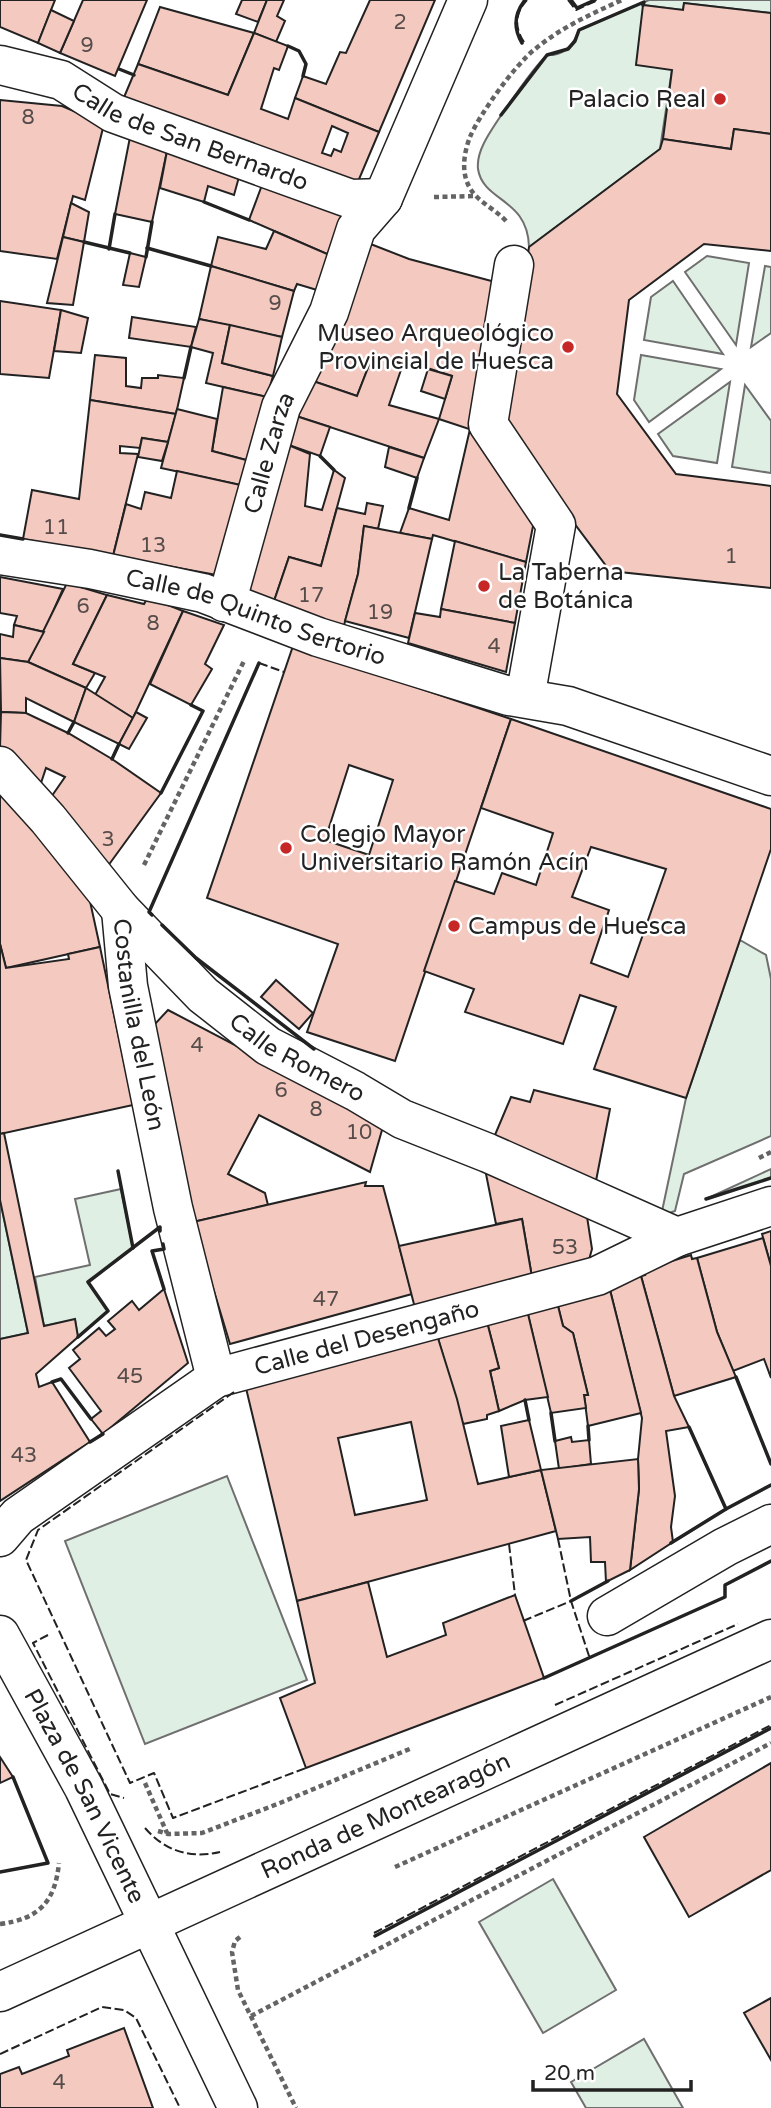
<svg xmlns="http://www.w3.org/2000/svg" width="771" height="2108" font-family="'Varela Round',sans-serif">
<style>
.green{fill:#e0efe3;stroke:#6f6f6f;stroke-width:2}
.building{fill:#f3c9c0;stroke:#222;stroke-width:2;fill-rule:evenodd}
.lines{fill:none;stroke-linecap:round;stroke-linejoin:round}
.street-casing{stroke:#222;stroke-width:41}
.primary-casing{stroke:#222;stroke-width:41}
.path{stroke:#646464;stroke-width:4.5;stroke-dasharray:5 3.5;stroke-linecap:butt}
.street{stroke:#fff;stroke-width:38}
.primary{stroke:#fff;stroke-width:38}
.fence{stroke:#222;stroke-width:2;stroke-dasharray:9 3.5;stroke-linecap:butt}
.wall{stroke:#222;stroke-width:3.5}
.poi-dot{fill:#c62828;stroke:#fff;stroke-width:2.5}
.labels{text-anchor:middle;stroke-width:5;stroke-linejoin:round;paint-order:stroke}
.number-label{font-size:21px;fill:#564c4a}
.poi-label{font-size:24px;fill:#222;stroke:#fff;text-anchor:start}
.street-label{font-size:24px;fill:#222;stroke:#fff}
</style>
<rect width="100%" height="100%" fill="#fff"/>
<!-- green -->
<g class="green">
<path d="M 649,0 L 771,0 L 771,13 L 684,3 L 683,10 L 644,5 L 672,70 L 660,149 L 529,247 C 528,198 483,202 478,169 C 477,160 480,151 484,143 C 490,130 538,60 548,55 C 549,54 551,55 553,55 C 568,52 574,43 579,30 Z"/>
<polygon points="707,256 749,263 736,345 685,272"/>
<polygon points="765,266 771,267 771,333 751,347"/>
<polygon points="673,281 723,354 644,340 651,297"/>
<polygon points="641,355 721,369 649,422 634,400"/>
<polygon points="730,382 717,463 673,456 658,434"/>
<polygon points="745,385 771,421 771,473 732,467"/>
<polygon points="740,940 766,955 771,979 771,1136 684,1174 675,1211 661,1216 686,1098"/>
<polygon points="771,1169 771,1178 706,1199"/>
<polygon points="121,1189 133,1248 88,1282 108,1311 78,1337 75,1320 44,1326 35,1277 90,1265 75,1199"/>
<polygon points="0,1200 28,1333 0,1339"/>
<polygon points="227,1476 307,1680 145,1744 65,1541"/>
<polygon points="553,1879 616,1990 543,2033 479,1922"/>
<polygon points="644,2039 683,2108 586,2108 571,2082"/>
</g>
<!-- building -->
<g class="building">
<polygon points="0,0 55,0 38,43 0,27"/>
<polygon points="83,0 147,0 115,76 60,53"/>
<polygon points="242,0 267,0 258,22 236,14"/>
<polygon points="267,0 284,0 277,16 285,21 276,42 254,33"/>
<polygon points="370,0 435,0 379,132 295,98 303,76 326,84 340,52 346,53"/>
<polygon points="684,3 771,13 771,134 734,129 731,149 663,139 672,70 636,65 643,5 683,10"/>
<polygon points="160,7 254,33 228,95 138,64"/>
<polygon points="51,10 74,21 60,53 38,43"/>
<path d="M 254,33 L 288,46 L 279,70 L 274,68 L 261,109 L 288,119 L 295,98 L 379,132 L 357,184 L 122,102 L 138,64 L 228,95 ZM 332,126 L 348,133 L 341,152 L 334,149 L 331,156 L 322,153 Z"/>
<polygon points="0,100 62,106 104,124 85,200 73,196 57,259 0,251"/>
<polygon points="734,129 771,134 771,251 704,244 629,300 617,394 676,474 771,486 771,588 610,571 502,427 529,247 660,149 663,139 731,149"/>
<polygon points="130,137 167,151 152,222 115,214"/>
<polygon points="167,151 239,177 234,195 208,186 204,202 160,188"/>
<polygon points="262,185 345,215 334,257 249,220"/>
<polygon points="71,203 89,212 84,242 63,237"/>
<polygon points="274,231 334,257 327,293 297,284 294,291 211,266 218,237 266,249"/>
<polygon points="63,237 84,242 73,305 47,303"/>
<polygon points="368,243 409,259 499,283 472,430 439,419 452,376 412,363 411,367 373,355 357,396 310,380"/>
<polygon points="130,253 146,257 139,287 123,285"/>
<polygon points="211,266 294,291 282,337 199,319"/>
<polygon points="0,301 61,310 49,378 0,374"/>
<polygon points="61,310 88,318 81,353 54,351"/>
<polygon points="132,317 196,327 191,347 129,338"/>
<polygon points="199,319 230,325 222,363 273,376 267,397 206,383 213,353 191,347"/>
<polygon points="230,325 282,337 273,376 222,363"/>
<polygon points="95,355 126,358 126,386 141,388 142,378 158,378 158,375 184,378 176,414 90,400"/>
<polygon points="373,355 403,364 389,405 439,419 424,458 296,416 310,380 357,396"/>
<polygon points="428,369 452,376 445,399 421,391"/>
<polygon points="223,387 267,397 250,461 212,451"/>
<polygon points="90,400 176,414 168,442 142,438 140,448 120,446 120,453 138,454 113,556 23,539 32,490 79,499"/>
<polygon points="177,409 217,419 212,451 250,461 245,486 161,468"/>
<polygon points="296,416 330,427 320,456 286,444"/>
<polygon points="470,429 472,430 534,521 526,562 433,535 432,539 400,533 409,508 449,520"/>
<polygon points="142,438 168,442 162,461 138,457"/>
<polygon points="286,444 310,454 305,506 322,510 334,470 345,478 321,566 289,557 272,607 239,597"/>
<polygon points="389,447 424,458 417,478 385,467"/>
<polygon points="177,471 245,486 222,576 113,556 126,504 141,509 145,492 171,498"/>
<polygon points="367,503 383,506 378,529 364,526 358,574 343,629 272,607 289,557 321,566 337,508 365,514"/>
<polygon points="364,526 432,539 409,638 345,621 358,574"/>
<polygon points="455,541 526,562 515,623 441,609"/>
<polygon points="0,577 63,589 44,632 14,625 17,616 0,613"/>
<polygon points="67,583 107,595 73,664 95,673 86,688 28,662"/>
<polygon points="107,595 144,604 148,597 183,611 133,718 95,695 105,677 73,664"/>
<polygon points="441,609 515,623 506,672 408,643 415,613 440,617"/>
<polygon points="183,611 224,625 205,664 212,669 191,705 150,684"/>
<polygon points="14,625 44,632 28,662 0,658 0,634 13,637"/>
<path d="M 293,646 L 511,719 L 395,1061 L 307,1032 L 338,944 L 207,898 ZM 349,765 L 393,780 L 369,855 L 325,840 Z"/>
<polygon points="0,658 28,662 86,688 74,722 26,698 26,713 1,712"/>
<polygon points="86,688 133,718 119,744 74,722"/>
<polygon points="1,712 26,713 68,733 112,759 161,793 105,870 47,803 65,777 46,768 38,792 0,748"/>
<polygon points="136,712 147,718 129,749 119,744"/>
<path d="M 511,719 L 771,809 L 771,849 L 686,1098 L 594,1069 L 616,1007 L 580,995 L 563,1044 L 465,1012 L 474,989 L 424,971 L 455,881 L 494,894 L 502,873 L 536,885 L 553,833 L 481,808 ZM 591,847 L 666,869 L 628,977 L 591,963 L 609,910 L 572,897 Z"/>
<polygon points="0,786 86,883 100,947 6,968 0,944"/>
<polygon points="0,944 6,968 69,959 68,954 100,947 133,1105 0,1134"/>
<polygon points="276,980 313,1013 299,1029 261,997"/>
<polygon points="168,1010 384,1123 370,1172 259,1115 228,1174 265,1193 268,1205 193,1222 154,1025"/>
<polygon points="534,1090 610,1109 595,1186 492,1142 511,1097 530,1102"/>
<polygon points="4,1133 44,1326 75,1319 78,1337 36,1374 39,1387 52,1382 90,1442 0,1501 0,1339 28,1333 0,1200 0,1134"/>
<polygon points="484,1164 586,1210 592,1249 587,1267 533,1283 522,1219 496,1224"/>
<polygon points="366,1182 365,1186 383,1186 412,1294 230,1344 193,1222"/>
<polygon points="522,1219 533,1283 416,1312 399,1246"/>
<polygon points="771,1231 771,1266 762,1234"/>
<polygon points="763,1238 771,1266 771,1378 764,1359 733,1371 717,1332 697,1258"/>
<polygon points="691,1255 692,1259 697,1258 717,1332 736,1377 674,1396 641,1276 645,1275 643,1270"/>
<polygon points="641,1276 674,1396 689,1427 666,1431 675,1496 671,1527 673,1542 630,1570 639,1489 638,1459 642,1418 609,1286"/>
<polygon points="609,1286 641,1413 588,1426 584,1395 588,1395 573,1333 563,1326 557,1302"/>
<polygon points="164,1289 188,1363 103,1434 91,1419 101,1411 69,1368 80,1359 73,1350 99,1328 106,1336 115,1329 108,1321 132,1301 139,1310"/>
<polygon points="557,1302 563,1326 573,1333 588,1395 584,1395 586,1408 551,1413 527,1310"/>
<polygon points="527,1310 548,1397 525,1400 499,1411 490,1371 499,1368 487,1322"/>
<polygon points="487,1322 499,1368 490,1371 499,1411 487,1415 487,1419 463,1424 437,1335"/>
<path d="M 437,1335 L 457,1399 L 478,1484 L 541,1470 L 556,1531 L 297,1601 L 245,1384 ZM 411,1422 L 427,1500 L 355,1515 L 338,1438 Z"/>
<polygon points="529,1420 541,1470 509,1477 501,1426"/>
<polygon points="571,1437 572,1442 589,1440 591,1464 559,1469 555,1441"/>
<polygon points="638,1459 639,1489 630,1570 606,1582 605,1562 591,1562 590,1537 558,1539 541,1470"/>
<polygon points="368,1582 387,1657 446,1635 443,1623 515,1595 544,1678 306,1768 280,1698 315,1683 297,1601"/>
<polygon points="0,1757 13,1777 0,1783"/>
<polygon points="771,1763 771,1870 689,1917 644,1837"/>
<polygon points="771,1998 771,2060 744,2013"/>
<polygon points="124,2028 153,2108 0,2108 0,2074 19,2067 22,2074 69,2056 67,2050"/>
</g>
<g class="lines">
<defs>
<g id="street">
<path id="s1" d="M 0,65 L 61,80 L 113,113 L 351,199 L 383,198"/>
<polyline points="514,265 488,424 556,525 525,698"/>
<path id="s2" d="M 0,555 L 90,569 L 203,593 L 318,637 L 509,696 L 568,706 L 771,776"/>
<path id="s3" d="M 224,602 L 231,586 L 281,407 L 329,312 L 356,229 L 383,198 L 468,0"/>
<path id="s4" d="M 0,766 L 48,819 L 121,910 L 203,995 L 268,1046 L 355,1091 L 402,1119 L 488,1153 L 677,1237"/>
<path id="s5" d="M 121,910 L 128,986 L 173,1208 L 216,1378"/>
<path id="s6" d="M 0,1537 L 18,1516 L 216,1378 L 597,1276 L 677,1237 L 771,1206"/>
<polyline points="607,1616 725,1547 771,1524"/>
<path id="s7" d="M 0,1635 L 84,1788 L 238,2108"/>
</g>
<g id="primary">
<path id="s8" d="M 0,1992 L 771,1639"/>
</g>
</defs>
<!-- street casing -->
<use href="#street" class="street-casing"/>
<!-- primary casing -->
<use href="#primary" class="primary-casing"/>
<!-- path -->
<g class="path">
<polyline points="434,197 475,196"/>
<path d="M 506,221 C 492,206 472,200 466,179 C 462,165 465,150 470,137 C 479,115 515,65 534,50 C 560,28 591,14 622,0"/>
<polyline points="144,865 245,659"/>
<polyline points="759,1158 771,1152"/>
<polyline points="145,1783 167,1833"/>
<polyline points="158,1831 168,1834 202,1833 280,1803 412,1748"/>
<polyline points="395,1867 771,1697"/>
<path d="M 0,1924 C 39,1919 55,1902 59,1863"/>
<polyline points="240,1937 235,1941 232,1952 238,1990 296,2108"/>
<polyline points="251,2016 771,1743"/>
</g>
<!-- street -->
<use href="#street" class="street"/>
<!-- primary -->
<use href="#primary" class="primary"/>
<!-- fence -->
<g class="fence">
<polyline points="568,0 576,10 598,0"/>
<path d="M 524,42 C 514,27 515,13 527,0"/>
<polyline points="259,663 284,672"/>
<polyline points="234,1392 38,1530 26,1560 130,1783 154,1773 173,1818 306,1768"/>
<polyline points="558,1539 571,1601 590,1659"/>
<polyline points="509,1544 515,1595"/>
<polyline points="523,1621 571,1601"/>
<polyline points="48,1635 33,1643 110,1794 124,1798"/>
<polyline points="555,1705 738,1624"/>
<path d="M 145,1828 C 165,1851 190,1859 220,1852"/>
<polyline points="374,1933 771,1725"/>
<polyline points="0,2054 102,2007 124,2010 136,2018 180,2108"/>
</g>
<!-- wall -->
<g class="wall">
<polyline points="571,0 577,8 595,0"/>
<path d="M 522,43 C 513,28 514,14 525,0"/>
<polyline points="288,46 299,51 306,64 303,76"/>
<polyline points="119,69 134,75"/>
<polyline points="501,115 547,55 568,49 575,41 579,30 644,2 643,5"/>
<polyline points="204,202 249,220"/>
<polyline points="84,242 130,253"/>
<polyline points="147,248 211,266"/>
<polyline points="109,249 115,214"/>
<polyline points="146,257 152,222"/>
<polyline points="184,378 191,347"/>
<polyline points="320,456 334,470"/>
<polyline points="409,508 417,478"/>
<polyline points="0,535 23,539"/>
<polyline points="68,733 74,722"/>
<polyline points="112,759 119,744"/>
<polyline points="161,793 203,711 191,705"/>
<polyline points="152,915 149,912 259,663"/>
<polyline points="162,925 196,958 314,1049"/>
<polyline points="118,1171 133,1248"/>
<polyline points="706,1199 771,1178"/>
<polyline points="163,1244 164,1249 152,1251 164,1289"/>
<polyline points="78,1337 108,1311 88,1282 160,1227 160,1231"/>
<polyline points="736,1377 771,1464"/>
<polyline points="52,1382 61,1379 91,1419"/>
<polyline points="525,1400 529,1420"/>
<polyline points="551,1413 555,1441"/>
<polyline points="588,1426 589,1440"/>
<polyline points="689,1427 726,1509"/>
<polyline points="90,1442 103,1434"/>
<polyline points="671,1543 726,1509 771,1485"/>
<polyline points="571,1601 608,1581"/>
<polyline points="544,1678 725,1597 725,1585 771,1561"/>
<polyline points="0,1872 48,1863 13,1777"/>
<polyline points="375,1936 771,1728"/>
</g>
</g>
<!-- markers -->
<g class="poi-dot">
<circle cx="720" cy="99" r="7"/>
<circle cx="568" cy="347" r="7"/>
<circle cx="484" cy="586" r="7"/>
<circle cx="286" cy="848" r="7"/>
<circle cx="454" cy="926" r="7"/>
</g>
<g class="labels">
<!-- number labels -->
<g class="number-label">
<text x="400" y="29">2</text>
<text x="87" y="52">9</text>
<text x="28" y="124">8</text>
<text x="275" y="310">9</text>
<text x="56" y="534">11</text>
<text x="153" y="552">13</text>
<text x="731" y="563">1</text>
<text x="311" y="602">17</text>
<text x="83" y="613">6</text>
<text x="380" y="619">19</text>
<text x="153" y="630">8</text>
<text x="494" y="653">4</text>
<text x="108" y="846">3</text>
<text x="197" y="1052">4</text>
<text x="281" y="1097">6</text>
<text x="316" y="1116">8</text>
<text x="359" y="1139">10</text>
<text x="565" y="1254">53</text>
<text x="326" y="1306">47</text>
<text x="130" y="1383">45</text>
<text x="24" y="1462">43</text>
<text x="59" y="2089">4</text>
</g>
<!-- poi labels -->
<g class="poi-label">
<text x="706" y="107" text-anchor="end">Palacio Real</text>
<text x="554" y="341" text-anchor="end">Museo Arqueológico<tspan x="554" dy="28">Provincial de Huesca</tspan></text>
<text x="498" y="580">La Taberna<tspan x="498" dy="28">de Botánica</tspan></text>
<text x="300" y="842">Colegio Mayor<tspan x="300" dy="28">Universitario Ramón Acín</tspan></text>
<text x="468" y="934">Campus de Huesca</text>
</g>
<!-- street labels -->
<g class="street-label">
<text dy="8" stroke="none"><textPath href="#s1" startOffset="205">Calle de San Bernardo</textPath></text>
<text dy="8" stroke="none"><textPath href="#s3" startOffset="156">Calle Zarza</textPath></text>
<text dy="8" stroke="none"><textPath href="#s2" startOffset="264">Calle de Quinto Sertorio</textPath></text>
<text dy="8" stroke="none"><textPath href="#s5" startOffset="116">Costanilla del León</textPath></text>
<text dy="8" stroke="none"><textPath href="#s4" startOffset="420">Calle Romero</textPath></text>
<text dy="8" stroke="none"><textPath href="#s6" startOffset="425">Calle del Desengaño</textPath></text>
<text dy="8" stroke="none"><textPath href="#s7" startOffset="182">Plaza de San Vicente</textPath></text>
<text dy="8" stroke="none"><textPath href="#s8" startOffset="424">Ronda de Montearagón</textPath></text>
</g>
</g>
<!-- scale -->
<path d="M533 2080v10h158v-10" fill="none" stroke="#222222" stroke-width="3.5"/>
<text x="544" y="2080" font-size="21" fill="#222222" stroke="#ffffff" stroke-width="5" paint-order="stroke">20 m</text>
</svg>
